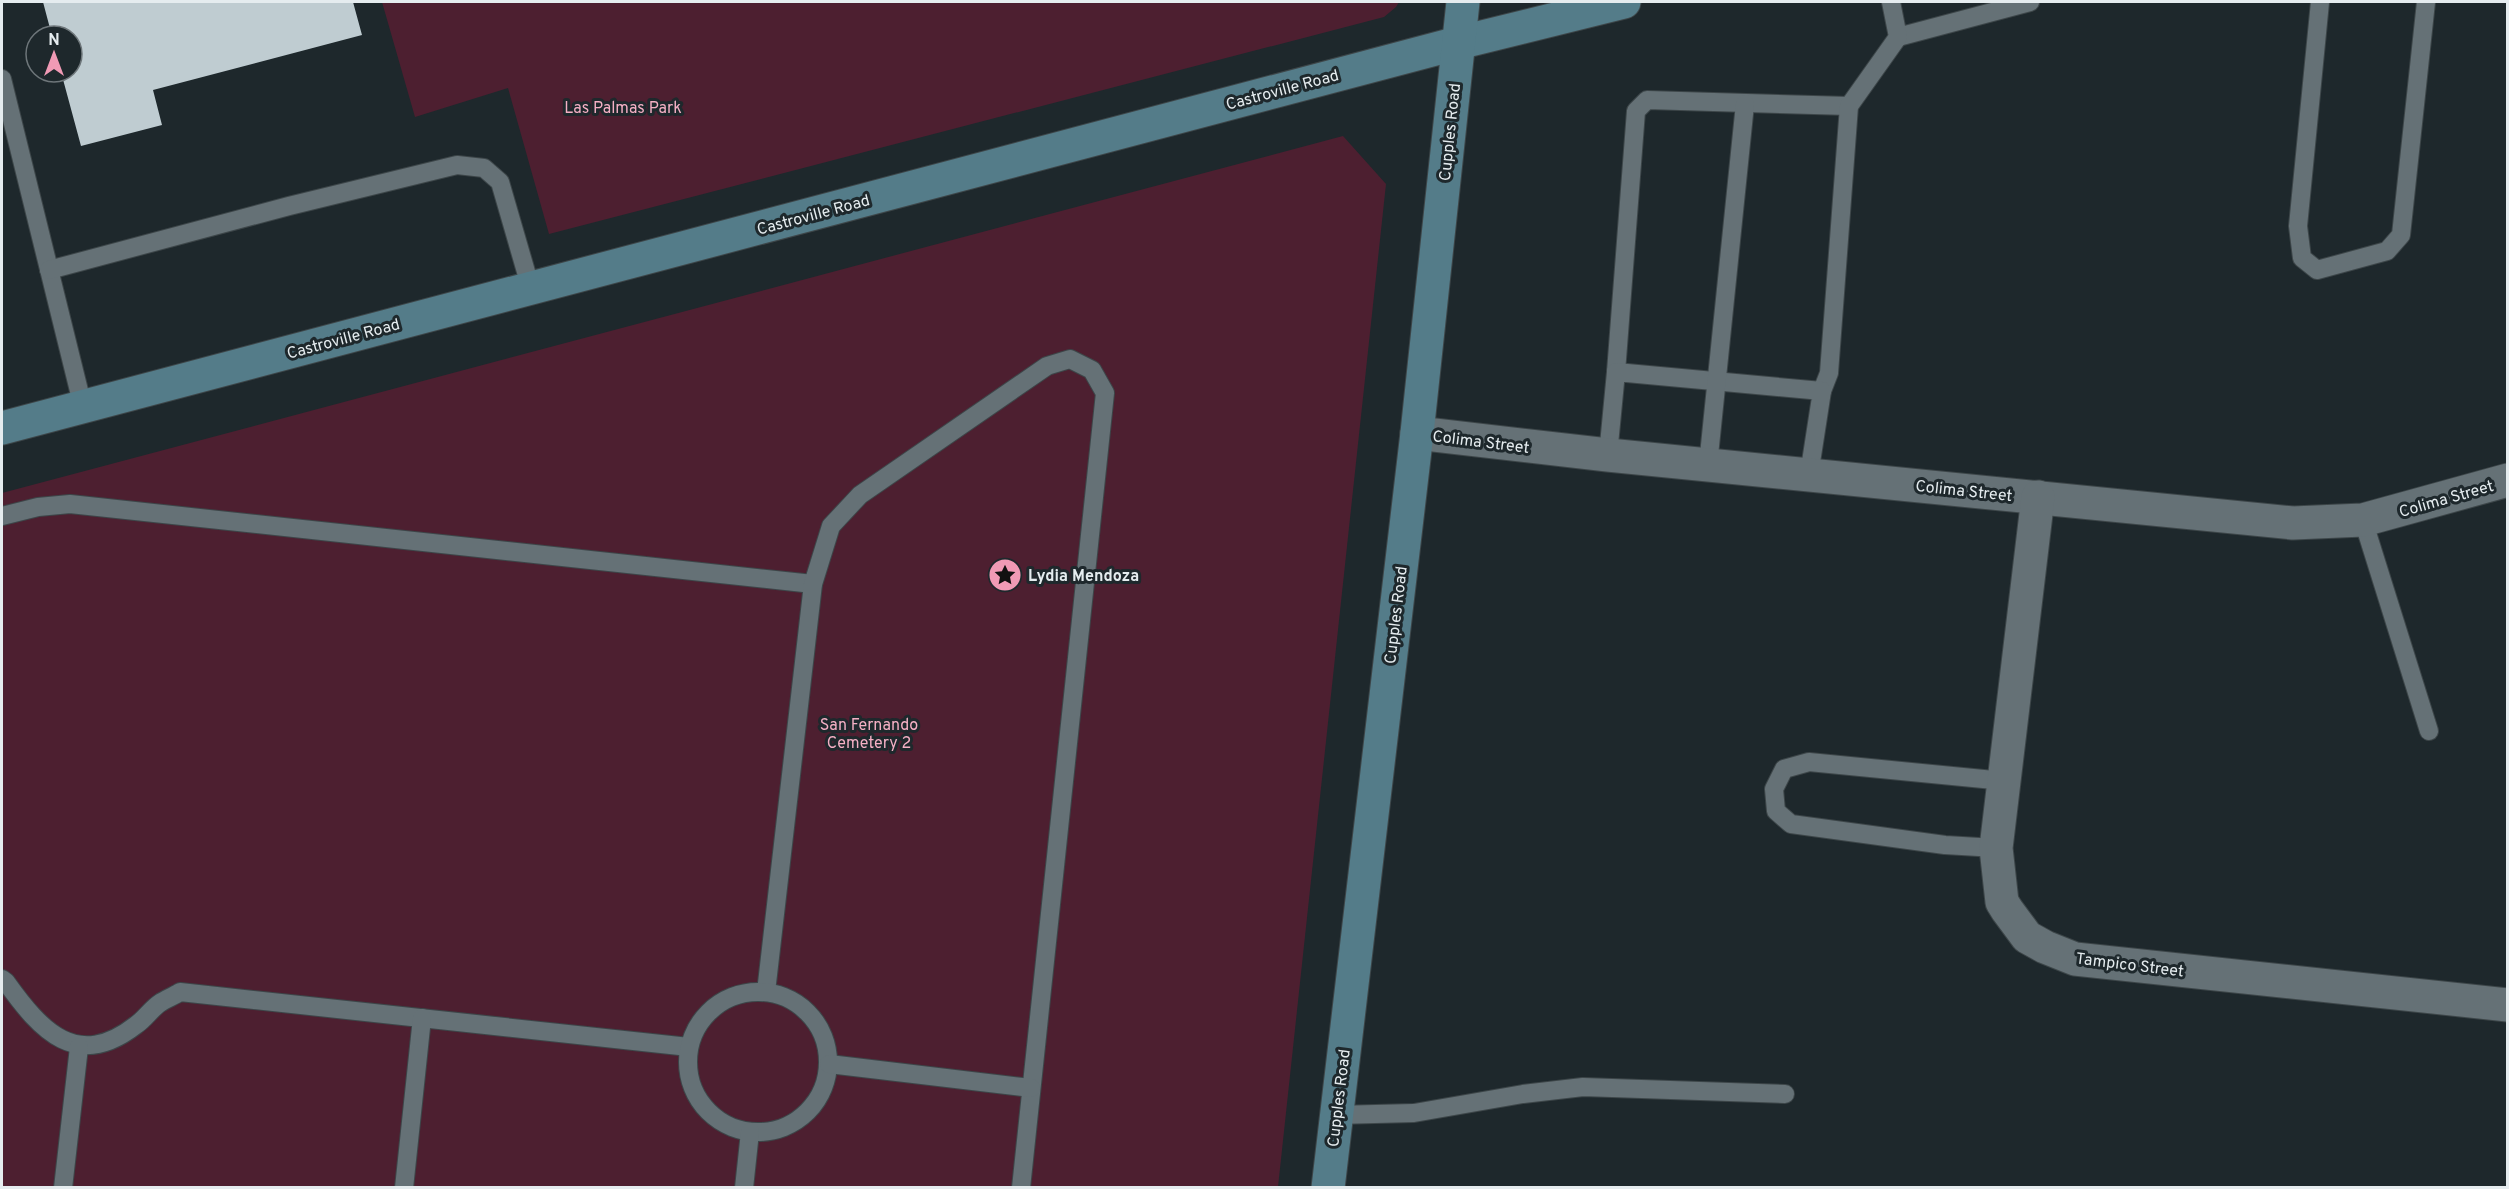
<svg xmlns="http://www.w3.org/2000/svg" width="2509" height="1189" font-family="Overpass,sans-serif">
<style>
.green{fill:#4d1f30}
.building{fill:#bfccd1}
.lines{fill:none;stroke-linecap:round;stroke-linejoin:round}
.lane-casing{stroke:#3d4649;stroke-width:20}
.street-casing{stroke:#3d4649;stroke-width:35}
.secondary-casing{stroke:#3d4649;stroke-width:35}
.lane{stroke:#657176;stroke-width:18}
.street{stroke:#657176;stroke-width:33}
.secondary{stroke:#547c89;stroke-width:33}
.labels{text-anchor:middle;stroke-width:6;stroke-linejoin:round;paint-order:stroke}
.street-label{font-size:16px;fill:#e5ecef;stroke:#1e282c}
.park-label{font-size:16px;fill:#f5b0c5;stroke:#1e282c}
.poi-label{font-size:16px;font-weight:bold;fill:#e5ecef;stroke:#1e282c;text-anchor:start}
</style>
<rect width="100%" height="100%" fill="#1e282c"/>
<!-- green -->
<g class="green">
<polygon points="382,2 1399,2 1396,7 1384,17 549,234 508,88 415,117"/>
<polygon points="1343,136 1386,184 1278,1187 2,1188 2,493"/>
</g>
<!-- building -->
<polygon class="building" points="43,2 353,2 362,35 153,90 162,125 81,146 61,72 72,72 72,36 52,36"/>
<g class="lines">
<defs>
<g id="lane">
<polyline points="2320,2 2298,226 2302,258 2317,270 2387,251 2401,235 2426,2"/>
<polyline points="1898,37 2030,2"/>
<polyline points="2,79 83,407"/>
<polyline points="49,270 289,206 457,165 484,168 500,182 531,289"/>
<polyline points="1616,372 1636,111 1647,100 1849,106"/>
<polyline points="1822,391 1829,373 1849,106 1898,37 1891,2"/>
<polyline points="1608,455 1616,372 1822,391 1809,475"/>
<polyline points="1708,465 1745,104"/>
<polyline points="2,516 38,507 70,504 813,584"/>
<polyline points="2363,520 2429,731"/>
<polyline points="1996,848 1945,845 1791,824 1776,811 1774,789 1784,769 1809,762 2004,781"/>
<path d="M 2,979 L 6,982 C 41,1031 77,1071 136,1025 C 145,1019 151,1009 160,1003 C 166,999 174,996 180,992 L 689,1047"/>
<polyline points="766,992 813,584 831,526 860,495 1047,366 1070,359 1092,370 1105,393 1021,1188"/>
<circle cx="758" cy="1062" r="70"/>
<polyline points="829,1064 1031,1088"/>
<polyline points="1336,1115 1414,1113 1523,1094 1583,1087 1785,1094"/>
<polyline points="63,1188 79,1047"/>
<polyline points="404,1188 422,1018"/>
<polyline points="744,1188 750,1132"/>
</g>
<g id="street">
<polyline points="1417,433 1608,455 2293,523 2363,520 2508,480"/>
<polyline points="2038,497 1996,848 2002,902 2007,910 2027,937 2045,947 2075,959 2508,1005"/>
</g>
<g id="secondary">
<polyline points="2,428 1458,43 1624,2"/>
<polyline points="1328,1188 1417,433 1463,2"/>
</g>
</defs>
<!-- lane casing -->
<use href="#lane" class="lane-casing"/>
<!-- street casing -->
<use href="#street" class="street-casing"/>
<!-- secondary casing -->
<use href="#secondary" class="secondary-casing"/>
<!-- lane -->
<use href="#lane" class="lane"/>
<!-- street -->
<use href="#street" class="street"/>
<!-- secondary -->
<use href="#secondary" class="secondary"/>
</g>
<!-- icons -->
<defs>
<symbol id="sight-disc" viewBox="-11 -11 22 22"><circle r="9.5" fill="#f09ab5" stroke="#1e282c"/><path d="M0-6L1.8-2.2L6-1.7L2.9 1.2L3.7 5.4L0 3.3L-3.7 5.4L-2.9 1.2L-6-1.7L-1.8-2.2Z" fill="#111"/></symbol>
</defs>
<g fill-rule="evenodd">
<use href="#sight-disc" x="986" y="556" width="38" height="38"/>
</g>
<g class="labels">
<!-- street labels -->
<g class="street-label">
<text transform="translate(1282 89) rotate(-15)" y="6">Castroville Road</text>
<text transform="translate(1449 132) rotate(-84)" y="6">Cupples Road</text>
<text transform="translate(813 214) rotate(-15)" y="6">Castroville Road</text>
<text transform="translate(343 338) rotate(-15)" y="6">Castroville Road</text>
<text transform="translate(1481 441) rotate(7)" y="6">Colima Street</text>
<text transform="translate(1964 490) rotate(6)" y="6">Colima Street</text>
<text transform="translate(2446 498) rotate(-16)" y="6">Colima Street</text>
<text transform="translate(1395 615) rotate(-83)" y="6">Cupples Road</text>
<text transform="translate(2130 964) rotate(7)" y="6">Tampico Street</text>
<text transform="translate(1338 1098) rotate(-83)" y="6">Cupples Road</text>
</g>
<!-- park labels -->
<g class="park-label">
<text x="623" y="113">Las Palmas Park</text>
<text x="869" y="730">San Fernando<tspan x="869" dy="18">Cemetery 2</tspan></text>
</g>
<!-- poi labels -->
<g class="poi-label">
<text x="1028" y="581">Lydia Mendoza</text>
</g>
</g>
<!-- border -->
<rect width="2509" height="1189" fill="none" stroke="#e5ecef" stroke-width="6"/>
<!-- north arrow -->
<g transform="translate(54 54)"><circle r="28" fill="#1e282c" stroke="#6e767a" stroke-width="1.5"/>
<path d="M0-4.5L10 22L0 15L-10 22Z" fill="#f09ab5"/>
<text y="-9" font-size="16" font-weight="bold" text-anchor="middle" fill="#e5ecef">N</text>
</g>
</svg>
